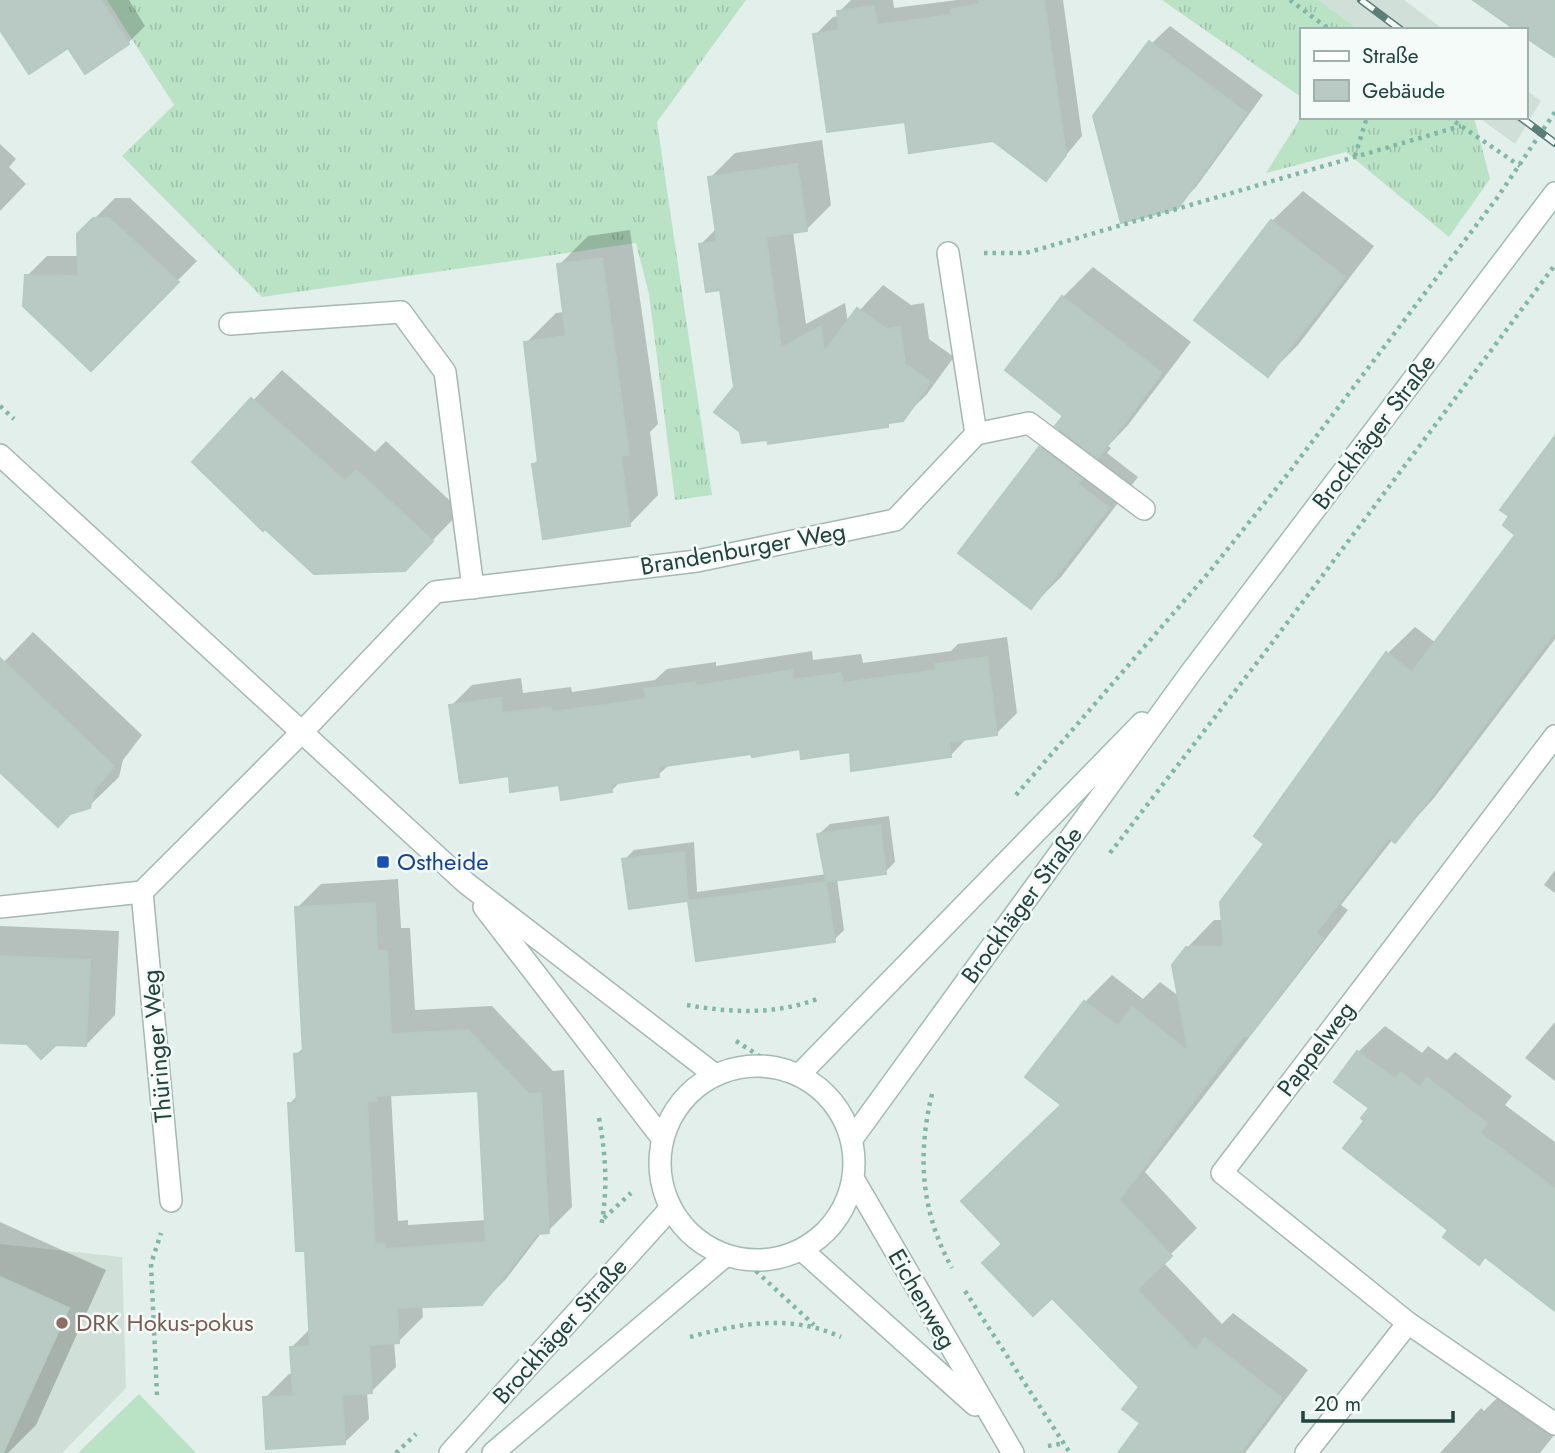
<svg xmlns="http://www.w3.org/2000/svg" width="1555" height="1453" font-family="Jost,sans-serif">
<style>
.built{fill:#d1dfd9}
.grass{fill:url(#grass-tufts)}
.park{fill:#bae3c6}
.shadow{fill:#0003;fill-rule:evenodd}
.building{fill:#b8cac3;stroke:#b5cac1;stroke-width:2;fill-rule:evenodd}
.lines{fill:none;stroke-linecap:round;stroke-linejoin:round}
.street-casing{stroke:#a5b8b2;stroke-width:24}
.secondary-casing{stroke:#a0bcb3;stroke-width:24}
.path{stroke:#80b7a7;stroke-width:4.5;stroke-dasharray:3.5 5;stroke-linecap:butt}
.street{stroke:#fff;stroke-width:21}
.secondary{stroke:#fff;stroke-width:21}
.rail-casing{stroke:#5b7e76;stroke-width:8}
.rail{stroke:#f5fbf8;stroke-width:5;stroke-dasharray:16;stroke-linecap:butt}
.transit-dot{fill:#1a4fb4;stroke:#f5fbf8;stroke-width:2.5}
.education-dot{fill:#8d6e63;stroke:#f5fbf8;stroke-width:2.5}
.labels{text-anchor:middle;stroke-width:5;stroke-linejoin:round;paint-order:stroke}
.street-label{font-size:24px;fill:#20433b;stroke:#f5fbf8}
.transit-label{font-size:24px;fill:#164399;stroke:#f5fbf8;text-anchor:start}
.education-label{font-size:24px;fill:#785e54;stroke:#f5fbf8;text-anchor:start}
</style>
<defs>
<pattern id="grass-tufts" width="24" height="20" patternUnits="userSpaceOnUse" patternTransform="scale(1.75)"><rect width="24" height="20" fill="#bae3c6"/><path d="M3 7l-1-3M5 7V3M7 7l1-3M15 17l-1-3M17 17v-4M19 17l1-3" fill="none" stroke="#a0c4ab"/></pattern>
</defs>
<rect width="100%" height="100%" fill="#e3efea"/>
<!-- built -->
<g class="built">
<polygon points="1319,0 1404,0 1444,30 1359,30"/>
<polygon points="1525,89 1541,101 1515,144 1478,117 1525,117"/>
<polygon points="0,1244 122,1257 126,1388 62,1453 0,1453"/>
</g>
<!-- grass -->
<g class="grass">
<polygon points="107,0 746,0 657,122 712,495 675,500 649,294 636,243 262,297 122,156 174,105"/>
<polygon points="1162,0 1319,0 1359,30 1301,30 1301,97"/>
<polygon points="1301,117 1474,117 1490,179 1449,237 1346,152 1266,173"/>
</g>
<!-- park -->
<polygon class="park" points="139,1394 196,1453 78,1453"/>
<!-- shadow -->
<g class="shadow">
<polygon points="0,0 129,0 145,26 128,43 68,46 0,26"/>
<polygon points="851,0 893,0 894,8 957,0 1063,0 1082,136 1046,179 993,139 906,120 815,35 833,17 839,16 839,12"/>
<polygon points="1170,26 1263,95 1196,187 1177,206 1152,43"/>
<polygon points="822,140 831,205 806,230 793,232 806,324 845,303 848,323 883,285 911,305 924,303 929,339 954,357 927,394 902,419 887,425 735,388 722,288 701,244 717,228 710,178 735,153"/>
<polygon points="0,144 16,159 9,167 26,184 0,211"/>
<polygon points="1303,191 1374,246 1298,345 1268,375 1196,320 1272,221"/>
<polygon points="115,198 130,198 197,261 91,368 27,276 47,256 80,256 94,219"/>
<polygon points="630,230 658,424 650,432 658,495 629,525 534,464 539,459 526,343 556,313 565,312 559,265 588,236"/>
<polygon points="1093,267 1191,342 1128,425 1108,446 1111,448 1107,453 1138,477 1061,577 1031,607 1040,448 1061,428 1066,416 1063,297"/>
<polygon points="282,370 375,452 386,441 461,511 404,570 195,462"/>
<polygon points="1555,440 1555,639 1434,798 1395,841 1393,839 1341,905 1348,910 1145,1172 1197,1228 1163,1262 1222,1324 1233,1313 1308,1370 1245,1453 1120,1453 1143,1423 1141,1387 1004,1244 1063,1104 1027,1077 1085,1002 1112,975 1143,999 1160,982 1180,997 1187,948 1214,920 1223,920 1267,843 1388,653 1415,627 1436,643 1517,534"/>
<polygon points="33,632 142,735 123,760 119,777 89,806 0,770 0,666"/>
<polygon points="1007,637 1017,713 996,734 968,737 951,755 801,748 670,764 658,775 622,780 611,791 510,774 451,706 472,685 521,678 523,693 571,687 572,692 655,680 667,669 716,662 716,666 812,651 813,660 861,654 863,663 951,651 958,644"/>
<polygon points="889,816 895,862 885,872 837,879 844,930 834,940 698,959 689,899 630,907 624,860 634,850 694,842 697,892 827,874 819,834 830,824"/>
<polygon points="1555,870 1555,893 1544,885"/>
<path d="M 398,879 L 401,928 L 410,928 L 415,1010 L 492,1006 L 553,1071 L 564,1070 L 572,1207 L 548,1231 L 542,1232 L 506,1279 L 482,1303 L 422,1306 L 423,1317 L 399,1341 L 394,1341 L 396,1367 L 372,1391 L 367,1392 L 369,1419 L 344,1443 L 265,1398 L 289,1374 L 294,1374 L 292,1347 L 311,1328 L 307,1249 L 289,1104 L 298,1095 L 296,1055 L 305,1046 L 297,908 L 321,884 ZM 479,1089 L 487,1220 L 408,1225 L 408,1220 L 398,1221 L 391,1094 Z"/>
<polygon points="0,926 119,931 115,1015 86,1045 0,1041"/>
<polygon points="1555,1022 1555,1081 1525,1058"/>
<polygon points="1385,1026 1422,1053 1428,1046 1447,1060 1455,1052 1512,1096 1505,1105 1555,1142 1555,1306 1450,1230 1366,1120 1371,1108 1358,1052"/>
<polygon points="0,1222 106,1270 36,1425 8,1453 0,1453"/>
<polygon points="1501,1394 1555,1434 1540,1453 1440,1453 1481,1408 1484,1411"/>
</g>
<!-- building -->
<g class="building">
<polygon points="0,0 101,0 129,44 85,74 68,48 29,74 0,30"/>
<polygon points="979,0 1044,0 1066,155 1046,181 993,141 909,153 905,122 827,132 813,34 839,30 837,11 874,6 877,25 951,15 951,9 980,4"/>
<polygon points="1473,0 1555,0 1555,57 1525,37 1525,30 1516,30"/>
<polygon points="1149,41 1247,113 1178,208 1121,223 1093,116"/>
<polygon points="797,164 807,231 766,237 781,348 821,326 824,352 857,308 886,329 900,327 905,364 931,382 903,421 888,423 888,427 768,444 767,440 742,443 740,432 714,412 734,387 720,290 706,292 699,244 717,241 708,177"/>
<polygon points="93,218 109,218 179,282 91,371 23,306 25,275 78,276 77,234"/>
<polygon points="1271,220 1345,277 1268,377 1194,320"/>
<polygon points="602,258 629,455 621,456 630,526 543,539 532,464 538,463 524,342 566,336 557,264"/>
<polygon points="1062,296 1162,373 1098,458 1055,426 1063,416 1005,370"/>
<polygon points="251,398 345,481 356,470 433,541 405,571 314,574 265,529 263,531 192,462"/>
<polygon points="1555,436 1555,632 1408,827 1395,843 1389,838 1316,933 1323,938 1248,1037 1244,1035 1119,1200 1172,1256 1137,1290 1196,1351 1205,1338 1282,1398 1240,1453 1118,1453 1140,1423 1122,1409 1139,1387 1052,1298 1033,1316 982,1263 1002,1244 961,1201 1061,1105 1025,1077 1084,1001 1118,1026 1132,1007 1188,1051 1172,965 1186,947 1224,947 1220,902 1264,844 1254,836 1386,652 1412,672 1515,535 1503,525 1509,516 1500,510"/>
<polygon points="1039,447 1082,479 1078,484 1109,508 1031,609 958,553"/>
<polygon points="987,657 997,735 949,742 951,757 851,771 850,752 801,759 800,749 752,757 751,754 658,767 659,777 611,784 612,792 561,800 559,785 510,792 509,776 460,783 449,705 501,698 502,713 551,707 552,712 646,699 644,689 695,682 696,686 792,670 793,680 841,673 843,683 936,670 935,664"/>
<polygon points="0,658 114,766 94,791 90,808 70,814 58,827 0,772"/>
<polygon points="880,825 886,874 826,882 817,834"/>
<polygon points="684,852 688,901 629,909 622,859"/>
<polygon points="826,882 835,942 696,961 688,901"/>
<path d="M 375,903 L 377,951 L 387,951 L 391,1034 L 468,1030 L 529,1094 L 541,1093 L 549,1233 L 537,1234 L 482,1305 L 397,1308 L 399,1343 L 369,1345 L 372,1393 L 342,1395 L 345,1444 L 266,1449 L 263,1397 L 293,1396 L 290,1347 L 310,1346 L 305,1251 L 296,1251 L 288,1103 L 297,1103 L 294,1054 L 303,1053 L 295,907 ZM 478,1091 L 486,1242 L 385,1249 L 384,1243 L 375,1244 L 367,1102 L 377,1101 L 376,1096 Z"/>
<polygon points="0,956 90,960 86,1046 56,1045 41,1059 27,1044 0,1043"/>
<polygon points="1357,1051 1395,1079 1400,1072 1420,1087 1427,1078 1487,1123 1480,1133 1555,1189 1555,1311 1485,1257 1479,1265 1443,1237 1448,1230 1343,1148 1364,1121 1361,1118 1369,1108 1334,1082"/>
<polygon points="0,1277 69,1308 3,1453 0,1453"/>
</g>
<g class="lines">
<defs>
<g id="street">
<polyline points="230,324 401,312 445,372 473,588"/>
<polyline points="976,434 1029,423 1144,509"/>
<polyline points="0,455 466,883 715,1075"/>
<polyline points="1555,736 1222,1173 1408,1323 1555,1424"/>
<polyline points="142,892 171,1201"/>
<polyline points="0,907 142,892 302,732 435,592 697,561 895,520 976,434 948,253"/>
<polyline points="484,907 662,1138"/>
<polyline points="854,1180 1013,1453"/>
<polyline points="802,1250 975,1405"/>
<polyline points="1306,1453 1408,1323"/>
</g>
<g id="secondary">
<circle cx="757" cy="1163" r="97"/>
<polyline points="799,1075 1142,723"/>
<polyline points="852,1139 1192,671 1555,193"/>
<polyline points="450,1453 670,1209"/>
<polyline points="493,1453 725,1256"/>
</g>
</defs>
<!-- street casing -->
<use href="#street" class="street-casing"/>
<!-- secondary casing -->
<use href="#secondary" class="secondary-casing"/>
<!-- path -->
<g class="path">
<polyline points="1290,0 1330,30"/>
<polyline points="1448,117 1520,166"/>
<polyline points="1355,156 1367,117"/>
<polyline points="984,253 1026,253 1461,126"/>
<polyline points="0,406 14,419"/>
<polyline points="1016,795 1210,571 1287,475 1497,198 1555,112"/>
<polyline points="1110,853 1269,647 1555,265"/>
<path d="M 687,1005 C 733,1013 776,1015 820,998"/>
<polyline points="736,1041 767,1061"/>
<path d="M 932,1094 C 917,1156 921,1212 952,1268"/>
<path d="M 599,1118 C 606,1156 608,1189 601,1227"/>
<polyline points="604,1218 631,1193"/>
<polyline points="756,1271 814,1325"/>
<polyline points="965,1291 1070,1453"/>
<path d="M 690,1337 C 741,1323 791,1314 841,1337"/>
<polyline points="157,1395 151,1264 161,1233"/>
<polyline points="1048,1446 1065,1443"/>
<polyline points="396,1453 416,1434"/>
</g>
<!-- street -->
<use href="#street" class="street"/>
<!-- secondary -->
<use href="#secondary" class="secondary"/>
<defs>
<g id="rail">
<polyline points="1361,0 1401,30"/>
<polyline points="1520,117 1555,143"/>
</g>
</defs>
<!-- rail casing -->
<use href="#rail" class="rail-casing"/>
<!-- rail -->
<use href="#rail" class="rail"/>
</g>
<!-- markers -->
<rect class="transit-dot" x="376" y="855" width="14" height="14" rx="3.5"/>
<circle class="education-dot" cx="62" cy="1323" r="7"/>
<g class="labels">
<!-- street labels -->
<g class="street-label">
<text transform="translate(1374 432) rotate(-53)" y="8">Brockhäger Straße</text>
<text transform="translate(743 549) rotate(-10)" y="8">Brandenburger Weg</text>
<text transform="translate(1022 905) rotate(-54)" y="8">Brockhäger Straße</text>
<text transform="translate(157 1046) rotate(-95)" y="8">Thüringer Weg</text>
<text transform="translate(1316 1049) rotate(-53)" y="8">Pappelweg</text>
<text transform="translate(922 1299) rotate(60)" y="8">Eichenweg</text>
<text transform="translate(560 1331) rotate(-48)" y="8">Brockhäger Straße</text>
</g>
<!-- transit labels -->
<g class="transit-label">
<text x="397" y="870">Ostheide</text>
</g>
<!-- education labels -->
<g class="education-label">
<text x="76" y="1331">DRK Hokus-pokus</text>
</g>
</g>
<!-- legend -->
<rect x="1300" y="28" width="228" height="91" fill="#f5fbf8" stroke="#a0b1ac" stroke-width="2"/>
<rect x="1314" y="51" width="35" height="10" fill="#ffffff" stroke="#a0b1ac" stroke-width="2"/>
<text x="1362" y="63" font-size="21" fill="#20433b">Straße</text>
<rect x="1314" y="80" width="35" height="21" fill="#b8cac3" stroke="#a0b1ac" stroke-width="2"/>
<text x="1362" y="98" font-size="21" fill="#20433b">Gebäude</text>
<!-- scale -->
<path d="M1303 1411v10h150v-10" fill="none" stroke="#20433b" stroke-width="3.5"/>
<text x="1314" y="1411" font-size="21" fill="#20433b" stroke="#f5fbf8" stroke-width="5" paint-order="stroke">20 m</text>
</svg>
